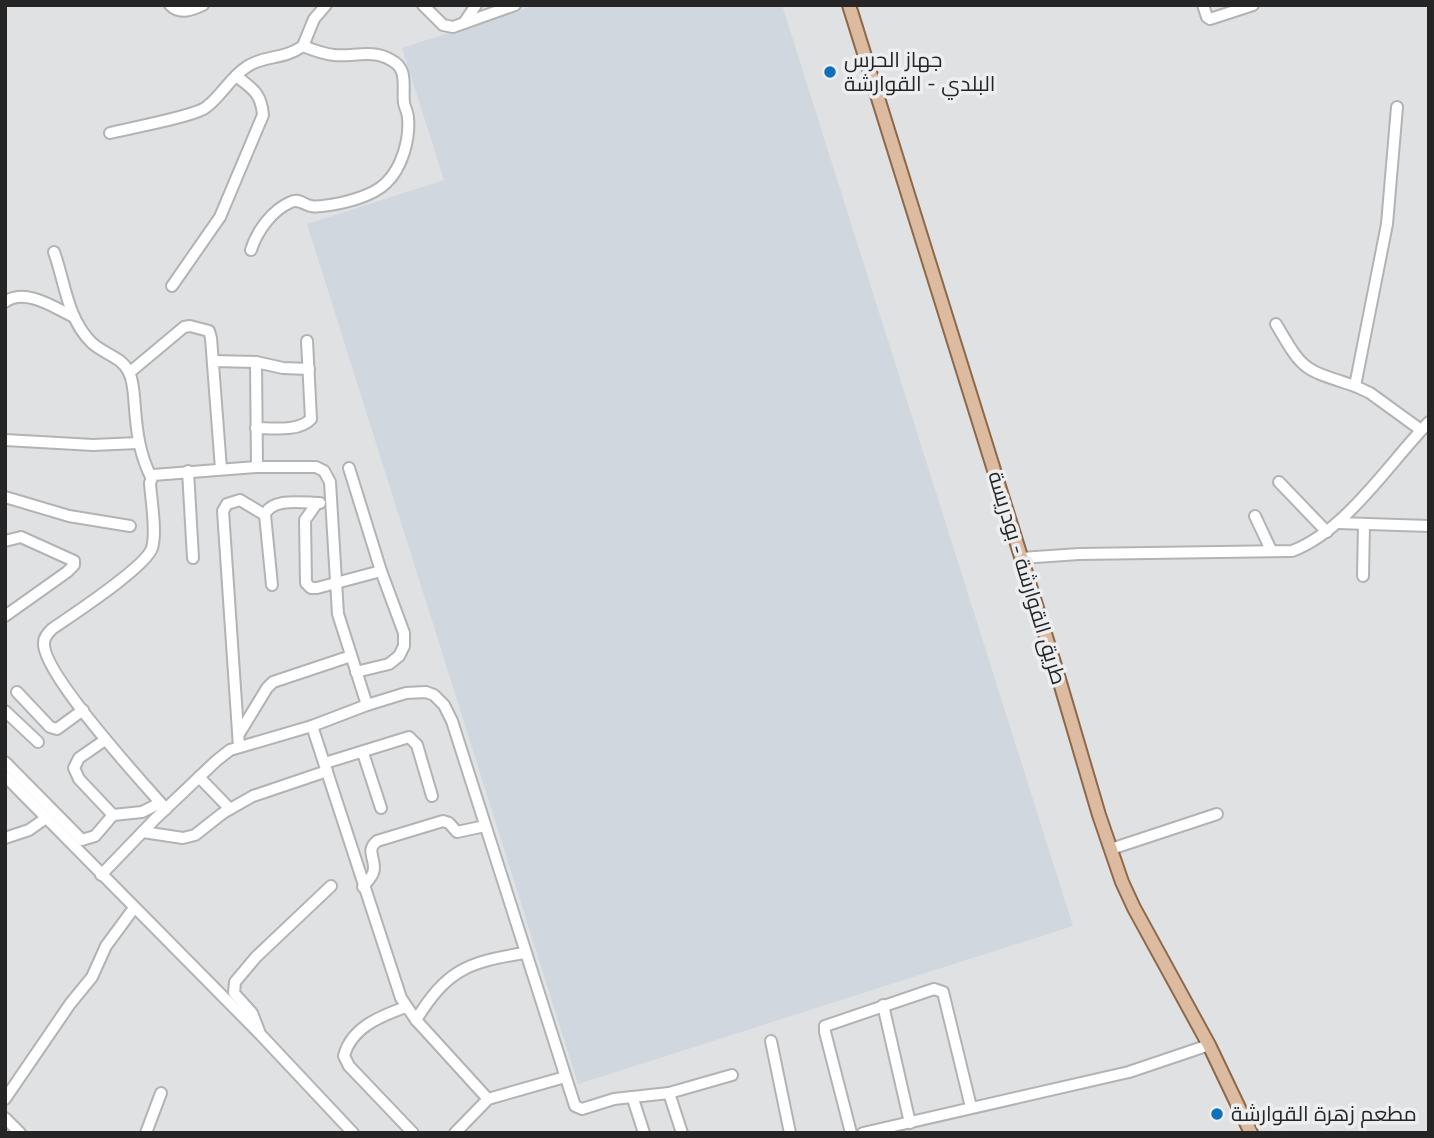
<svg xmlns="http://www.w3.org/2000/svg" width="1434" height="1138" font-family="'Nunito Sans',Cairo,sans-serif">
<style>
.built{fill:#d1d7de}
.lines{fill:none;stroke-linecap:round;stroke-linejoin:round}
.minor-casing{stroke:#b2b3b4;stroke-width:14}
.major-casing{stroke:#8d694c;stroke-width:16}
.minor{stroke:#fff;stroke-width:10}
.major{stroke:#dcbba0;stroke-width:12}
.poi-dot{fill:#0f70bc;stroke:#edeef0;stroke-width:2.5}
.labels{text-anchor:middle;stroke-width:7;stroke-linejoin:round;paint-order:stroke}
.poi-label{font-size:21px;fill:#252526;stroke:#edeef0;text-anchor:start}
.street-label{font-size:21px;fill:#252526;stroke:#edeef0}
</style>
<rect width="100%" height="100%" fill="#e0e1e2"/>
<!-- built -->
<polygon class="built" points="536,5 782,5 1073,926 578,1084 307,224 444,180 402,48"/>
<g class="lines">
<defs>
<g id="minor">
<path d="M 170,5 C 180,15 192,10 203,5"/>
<polyline points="423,5 443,25 453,27 515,5"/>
<polyline points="1203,5 1207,17 1210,19 1253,5"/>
<polyline points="464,23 476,5"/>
<polyline points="303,46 314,19 326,5"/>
<polyline points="1397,107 1387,224 1355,386 1370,393 1421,430"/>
<path d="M 110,133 C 130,128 191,117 205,108 C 221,97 230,77 248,66 C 265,55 283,60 303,46 C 313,50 323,54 334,55 C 353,57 373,49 391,60 C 409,69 402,87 404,103 C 405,108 408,113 408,118 C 410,139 402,168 386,183 C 372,197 341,204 322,206 C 318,206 314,207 311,206 C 304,205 299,198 291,202 C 272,210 257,231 251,250"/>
<path d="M 54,252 C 65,282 67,318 91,342 C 103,354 121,356 129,372 C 134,383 134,397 135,409 C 137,434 140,455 151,477"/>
<path d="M 172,286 L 220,217 L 263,115 C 261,93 253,89 236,76"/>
<path d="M 5,302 C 25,287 55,308 74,317"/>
<path d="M 1276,324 C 1304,372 1303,369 1355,386"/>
<polyline points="213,361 256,362 283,368 309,369"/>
<polyline points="256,362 257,467"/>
<polyline points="129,373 184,327 190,326 209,331 211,338 221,469"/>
<path d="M 256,428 C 272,428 299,432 311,419 L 307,341"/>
<polyline points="5,440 93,445 138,443"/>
<polyline points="349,468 381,571 404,633 404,646 399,656 389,664 356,672"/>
<polyline points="188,471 193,558"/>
<polyline points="1279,482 1327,532"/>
<polyline points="5,497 69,516 130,526"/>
<polyline points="317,503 305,520 306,583 311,588 317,588 381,571"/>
<polyline points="1255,516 1271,550"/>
<polyline points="1338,523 1429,526"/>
<polyline points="5,541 21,537 74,561 74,565 67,572 5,616"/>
<path d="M 1021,558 L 1079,554 L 1292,551 C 1347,530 1388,464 1429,422"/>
<polyline points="1363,576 1364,524"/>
<path d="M 272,585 L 265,515 C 271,497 304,503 320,503"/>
<polyline points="17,692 50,727 57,729 83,710"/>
<polyline points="5,711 38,742"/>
<polyline points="312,726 401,998 416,1020 488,1099"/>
<polyline points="239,734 267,688 273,682 351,656"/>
<polyline points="105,740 79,758 74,768 79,779 113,815"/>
<polyline points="239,747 223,511 227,504 240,500 265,515"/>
<polyline points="363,753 381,808"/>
<polyline points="5,762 82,840 95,836 113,815 142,812 160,803"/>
<polyline points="325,763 409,737 417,745 432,796"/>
<polyline points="5,776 260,1034 353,1133"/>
<polyline points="199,777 230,809"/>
<path d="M 166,809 C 143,783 42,673 44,643 C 44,637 48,633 52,629 C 72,615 146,567 152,548 C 157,532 151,500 150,483 L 153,475 L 257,467 L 316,467 L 324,471 L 330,482 L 338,614 L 367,705"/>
<polyline points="143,832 183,838 195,835 223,813 253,796 327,771"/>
<polyline points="5,838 29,830 46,818"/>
<polyline points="1111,849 1217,814"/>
<polyline points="101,875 156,818 216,761 230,750 312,726 367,705 406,693 426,692 434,695 444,705 452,721 575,1106 582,1109 614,1099 669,1093 732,1075"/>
<path d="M 363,887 C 366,883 371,878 373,873 C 378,860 364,852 377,841 L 443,821 L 449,823 L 457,832 L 485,826"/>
<polyline points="883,1005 910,1123"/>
<path d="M 406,1007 C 380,1016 351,1028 344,1056 L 349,1066 L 413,1133"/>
<path d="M 416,1020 C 447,970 467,962 525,953"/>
<polyline points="259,1031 252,1013 234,993 235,982 256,957 331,886"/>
<polyline points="771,1041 790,1133"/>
<polyline points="669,1093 682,1133"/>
<polyline points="5,1099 70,1004 92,977 106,946 134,908"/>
<polyline points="633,1099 644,1133"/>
<polyline points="5,1118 20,1133"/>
<polyline points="146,1133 161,1093"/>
<polyline points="455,1133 488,1099 565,1077"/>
<polyline points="851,1133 825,1032 825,1026 934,989 943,992 971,1107"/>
<polyline points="863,1133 1129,1072 1209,1045"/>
</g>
<polyline id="major" points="849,5 1056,669 1099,815 1122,882 1134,908 1209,1045 1251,1133"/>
</defs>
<!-- minor casing -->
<use href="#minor" class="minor-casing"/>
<!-- major casing -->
<use href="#major" class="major-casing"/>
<!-- minor -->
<use href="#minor" class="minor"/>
<!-- major -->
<use href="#major" class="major"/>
</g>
<!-- markers -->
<g class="poi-dot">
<circle cx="830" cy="72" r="7"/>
<circle cx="1217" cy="1114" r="7"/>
</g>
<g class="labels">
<!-- poi labels -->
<g class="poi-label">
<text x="844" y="67">جهاز الحرس<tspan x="844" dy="24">البلدي - القوارشة</tspan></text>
<text x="1231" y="1121">مطعم زهرة القوارشة</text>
</g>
<!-- street labels -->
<g class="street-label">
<text transform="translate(1027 578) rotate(73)" y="7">طريق القوارشة - بودريسة</text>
</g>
</g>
<!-- border -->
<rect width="1434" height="1138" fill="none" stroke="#252526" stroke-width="14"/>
</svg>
